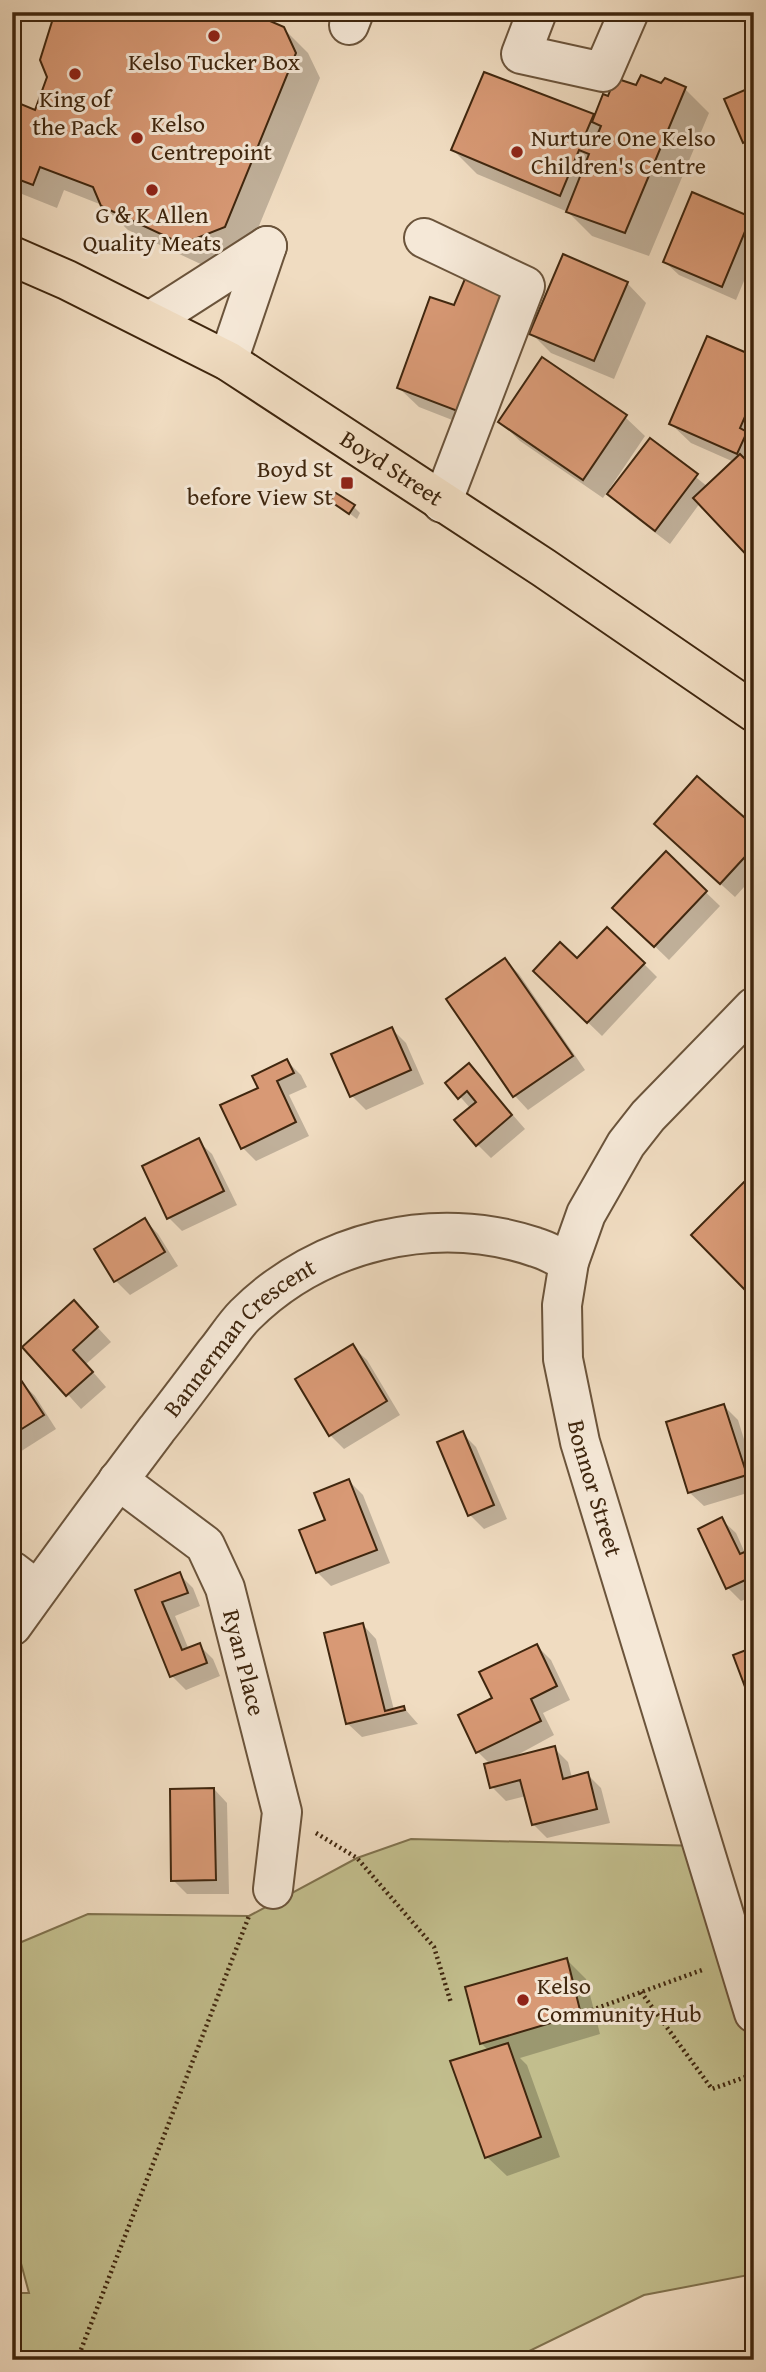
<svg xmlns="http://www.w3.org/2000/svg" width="766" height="2372" font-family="'Gentium Book Plus',serif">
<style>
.green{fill:#c2be8d;stroke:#80724e;stroke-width:2}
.shadow{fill:#0003}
.building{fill:#d89975;stroke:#3f260e;stroke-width:2}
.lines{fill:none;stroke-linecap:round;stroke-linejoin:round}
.minor-casing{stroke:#6b543b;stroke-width:42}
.major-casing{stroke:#3f260e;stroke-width:42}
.path{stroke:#3f260e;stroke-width:4.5;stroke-dasharray:2 3.5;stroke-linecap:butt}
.minor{stroke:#f5e8d7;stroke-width:38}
.major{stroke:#f0dcc1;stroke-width:38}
.poi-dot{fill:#8f2418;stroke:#f5e8d7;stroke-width:2.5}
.labels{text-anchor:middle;stroke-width:6;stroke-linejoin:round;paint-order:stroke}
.poi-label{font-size:24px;fill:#3f260e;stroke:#f5e8d7}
.street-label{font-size:24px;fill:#3f260e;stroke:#f5e8d7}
</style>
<rect width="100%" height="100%" fill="#f0dcc1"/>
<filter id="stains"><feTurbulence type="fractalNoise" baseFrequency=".00286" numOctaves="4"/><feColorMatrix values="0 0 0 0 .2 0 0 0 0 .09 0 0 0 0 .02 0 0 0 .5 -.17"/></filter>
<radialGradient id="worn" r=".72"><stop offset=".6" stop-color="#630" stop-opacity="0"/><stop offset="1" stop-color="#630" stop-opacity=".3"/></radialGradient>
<!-- green -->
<polygon class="green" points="411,1839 702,1846 754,2013 754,2274 644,2295 511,2360 12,2360 12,2293 29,2293 12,2230 12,1946 88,1914 249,1916 357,1858"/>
<!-- shadow -->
<g class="shadow">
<polygon points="283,28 308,53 320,78 249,250 207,267 128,230 102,205 64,190 57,208 12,190 12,114 36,112 49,77"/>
<polygon points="662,85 685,89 709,113 649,256 592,236 568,212 477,174 453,150 593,116 595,119 609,98 636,87"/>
<polygon points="754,88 754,151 745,142"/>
<polygon points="750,219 754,222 754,257 736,300 679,275 665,262"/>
<polygon points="627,283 646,303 614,379 551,353 531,333"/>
<polygon points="432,300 488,434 419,407 399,388"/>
<polygon points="754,358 754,560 700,503 670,544 623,508 607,492 603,498 520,441 500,422 625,417 645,436 610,488 612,490 650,440 708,487 734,462 691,443 671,424"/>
<polygon points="333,501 354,507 360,513 357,519"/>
<polygon points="754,814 754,876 735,897 670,838 744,820"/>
<polygon points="666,854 720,906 669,960 615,908"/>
<polygon points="505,960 519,974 585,1070 528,1110 515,1096"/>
<polygon points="577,961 644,964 657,977 602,1036 535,971"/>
<polygon points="392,1029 406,1043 424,1084 366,1110 352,1096"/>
<polygon points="287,1061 301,1075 307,1087 289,1095 309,1136 256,1161 242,1147 260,1088"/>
<polygon points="469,1065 525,1129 491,1158 477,1144 471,1109 448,1083"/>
<polygon points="198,1141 212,1154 237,1205 182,1231 169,1218"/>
<polygon points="145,1220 158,1234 178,1266 130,1295 116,1281 97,1250"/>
<polygon points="87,1316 111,1342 86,1364 106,1387 81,1409 25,1347"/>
<polygon points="353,1347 367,1360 400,1415 344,1449 330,1435"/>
<polygon points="21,1382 35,1396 56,1429 12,1457 12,1387"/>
<polygon points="724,1406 738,1420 754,1471 754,1491 704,1506 690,1493 669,1423"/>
<polygon points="462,1433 476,1447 507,1519 484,1529 470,1515"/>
<polygon points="349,1481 363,1495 390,1563 331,1586 317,1572 327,1521"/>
<polygon points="722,1520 736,1533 745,1553 754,1549 754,1596 741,1601 728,1588"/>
<polygon points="179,1574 193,1588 200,1606 175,1616 189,1650 200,1646 213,1659 220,1676 186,1690 172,1676 138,1591"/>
<polygon points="363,1625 376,1639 394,1710 404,1708 418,1724 362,1737 348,1724"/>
<polygon points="537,1646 551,1660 570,1700 543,1713 554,1735 508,1760 554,1748 568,1762 572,1778 587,1774 601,1788 610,1823 547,1838 533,1824 526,1796 506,1801 492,1787 490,1764 478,1752 495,1699"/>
<polygon points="214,1789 227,1803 229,1894 187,1894 173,1880"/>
<polygon points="567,1960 586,1979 600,2034 520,2058 527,2065 560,2157 507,2176 487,2157 489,2051 482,2044 467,1988"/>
</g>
<!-- building -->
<g class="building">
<polygon points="55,12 249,12 284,27 296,53 225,227 182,244 101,206 93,187 40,167 33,185 12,177 12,110 16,102 35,110 47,77 40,60"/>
<polygon points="484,72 594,114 585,135 596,138 601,126 592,122 603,94 608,96 615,78 636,85 641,75 661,83 665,78 686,87 625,233 566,212 589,154 579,150 560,196 451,150"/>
<polygon points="754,86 754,138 743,143 724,99"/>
<polygon points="754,149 754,165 748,152"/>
<polygon points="692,192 751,217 722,287 663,262"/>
<polygon points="563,254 628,282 594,361 529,334"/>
<polygon points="467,274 508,290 468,415 397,388 430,297 454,305"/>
<polygon points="707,336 754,356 754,396 740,428 747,432 737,454 669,424"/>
<polygon points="542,357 627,415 583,480 498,422"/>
<polygon points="650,438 698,474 655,531 607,494"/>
<polygon points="740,454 754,468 754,563 693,498"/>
<polygon points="336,493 355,505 349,514 330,501"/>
<polygon points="697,776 744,817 751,809 754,812 754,847 720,884 654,824"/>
<polygon points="666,851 707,891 654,947 612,908"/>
<polygon points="607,927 645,963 587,1023 533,971 560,942 577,958"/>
<polygon points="505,958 573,1056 513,1097 446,999"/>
<polygon points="392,1027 411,1070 350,1097 331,1054"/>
<polygon points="287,1059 294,1073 277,1081 296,1122 241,1149 220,1105 258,1088 252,1076"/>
<polygon points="469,1063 512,1115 476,1146 454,1120 476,1102 467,1091 458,1099 445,1083"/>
<polygon points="199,1138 224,1191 167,1219 142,1166"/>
<polygon points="750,1176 754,1179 754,1291 750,1295 691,1235"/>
<polygon points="145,1218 165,1252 114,1282 94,1249"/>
<polygon points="74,1300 98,1327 73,1350 93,1372 66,1396 22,1347"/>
<polygon points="353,1344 387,1401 329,1436 295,1379"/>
<polygon points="21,1380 44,1415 12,1435 12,1385"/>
<polygon points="724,1404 747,1475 688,1493 666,1422"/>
<polygon points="463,1431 494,1505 468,1516 437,1442"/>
<polygon points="349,1479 377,1550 316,1573 299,1530 325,1520 314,1493"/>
<polygon points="722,1517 740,1554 754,1548 754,1576 726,1589 698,1529"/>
<polygon points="180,1572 188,1593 162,1602 182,1650 200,1643 207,1663 170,1677 135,1590"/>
<polygon points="363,1623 385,1711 404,1706 405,1710 346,1724 324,1633"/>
<polygon points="537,1644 557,1686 531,1699 541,1721 476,1753 458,1715 492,1698 479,1672"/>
<polygon points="754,1647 754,1708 753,1708 733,1655"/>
<polygon points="555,1746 563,1779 588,1772 597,1809 532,1825 520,1780 490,1788 484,1764"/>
<polygon points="214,1788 216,1880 171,1881 170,1789"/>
<polygon points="567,1958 581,2014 480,2044 465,1987"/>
<polygon points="508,2043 541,2137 485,2158 450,2061"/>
</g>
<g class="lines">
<defs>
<g id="minor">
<polyline points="537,12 521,54 603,72 629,12"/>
<polyline points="349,25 354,12"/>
<polyline points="424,238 525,286 442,503"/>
<polyline points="150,321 267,246"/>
<polyline points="228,361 267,246"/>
<path id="s1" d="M 754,1007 L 648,1116 L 626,1144 L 586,1214 L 569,1262 L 562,1305 L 563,1359 L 580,1442 L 754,2013"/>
<path id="s2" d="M 118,1480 L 205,1545 L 225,1588 L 282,1812 L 273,1889"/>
<polyline points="12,1571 37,1590"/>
<path id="s3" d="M 12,1626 C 60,1559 108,1494 157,1429 C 177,1404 196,1378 215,1353 C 225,1341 234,1326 245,1315 C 319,1241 435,1213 535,1247 C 546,1250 558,1257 569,1262"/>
</g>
<g id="major">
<path id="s4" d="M 12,256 L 67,280 L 228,361 L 544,568 L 754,712"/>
</g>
</defs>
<!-- minor casing -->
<use href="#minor" class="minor-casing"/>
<!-- major casing -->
<use href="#major" class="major-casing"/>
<!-- path -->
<g class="path">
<polyline points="316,1833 357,1858 434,1947 451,2003"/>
<polyline points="641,1992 712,2089 754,2074"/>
<polyline points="581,2014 702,1970"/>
<polyline points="77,2360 249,1916"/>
</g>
<!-- minor -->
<use href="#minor" class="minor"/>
<!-- major -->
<use href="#major" class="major"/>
</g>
<!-- markers -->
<g class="poi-dot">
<circle cx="214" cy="36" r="7"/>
<circle cx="75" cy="74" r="7"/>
<circle cx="137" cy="138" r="7"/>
<circle cx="517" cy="152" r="7"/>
<circle cx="152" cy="190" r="7"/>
<rect x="340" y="476" width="14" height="14" rx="3.5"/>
<circle cx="523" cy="2000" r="7"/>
</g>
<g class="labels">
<!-- poi labels -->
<g class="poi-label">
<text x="214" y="70">Kelso Tucker Box</text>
<text x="75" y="107">King of<tspan x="75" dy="28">the Pack</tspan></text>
<text x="151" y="132" text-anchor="start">Kelso<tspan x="151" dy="28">Centrepoint</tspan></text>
<text x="531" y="146" text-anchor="start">Nurture One Kelso<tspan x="531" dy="28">Children's Centre</tspan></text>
<text x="152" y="223">G &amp; K Allen<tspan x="152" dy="28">Quality Meats</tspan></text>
<text x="333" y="477" text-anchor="end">Boyd St<tspan x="333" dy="28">before View St</tspan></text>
<text x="537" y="1994" text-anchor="start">Kelso<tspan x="537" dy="28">Community Hub</tspan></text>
</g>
<!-- street labels -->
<g class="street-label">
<text dy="8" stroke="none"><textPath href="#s4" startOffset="436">Boyd Street</textPath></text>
<text dy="8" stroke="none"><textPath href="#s3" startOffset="369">Bannerman Crescent</textPath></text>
<text dy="8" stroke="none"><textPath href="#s1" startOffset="550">Bonnor Street</textPath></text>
<text dy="8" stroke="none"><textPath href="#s2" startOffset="233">Ryan Place</textPath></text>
</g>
</g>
<!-- margin -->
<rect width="766" height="2372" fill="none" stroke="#f0dcc1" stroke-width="42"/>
<rect x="14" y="14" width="738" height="2344" fill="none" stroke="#3f260e" stroke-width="3.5"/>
<rect x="21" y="21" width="724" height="2330" fill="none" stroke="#3f260e" stroke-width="2"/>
<rect width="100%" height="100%" filter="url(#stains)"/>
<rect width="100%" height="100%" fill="url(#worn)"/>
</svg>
